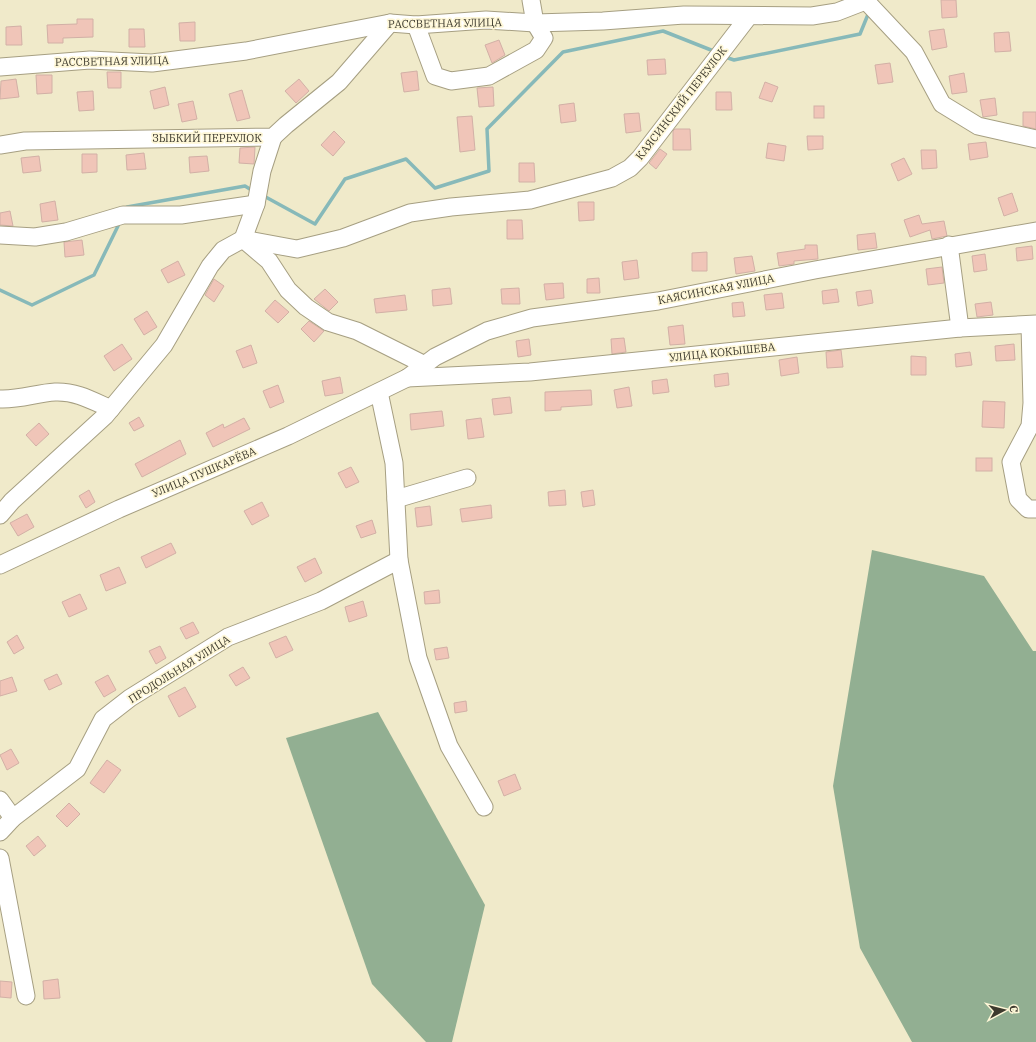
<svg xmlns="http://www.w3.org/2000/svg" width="1036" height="1042" font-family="'IBM Plex Serif',serif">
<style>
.forest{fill:#92af92}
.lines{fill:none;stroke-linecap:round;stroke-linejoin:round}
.stream{stroke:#87b9b9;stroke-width:3.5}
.building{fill:#f0c5b8;stroke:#d2b0a6}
.minor-casing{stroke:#a69f82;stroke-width:19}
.minor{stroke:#fff;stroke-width:17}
.labels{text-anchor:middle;stroke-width:3.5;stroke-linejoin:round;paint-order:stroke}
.street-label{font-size:11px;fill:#3d3a2e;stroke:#fef7d7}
</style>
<rect width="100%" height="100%" fill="#f0eaca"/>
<!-- forest -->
<g class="forest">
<polygon points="872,550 984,576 1033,651 1036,651 1036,1042 912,1042 860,948 833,786"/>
<polygon points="378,712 485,905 452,1042 426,1042 372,984 286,738"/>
</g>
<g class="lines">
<!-- stream -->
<g class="stream">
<polyline points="728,58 734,60 860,34 869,12"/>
<polyline points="262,195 315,224 345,179 406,159 435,188 489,171 487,129 563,52 663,31 711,50"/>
<polyline points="127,207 245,186 253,191"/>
<polyline points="0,290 32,305 94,275 118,226"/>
</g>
</g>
<!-- building -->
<g class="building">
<polygon points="941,0 956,0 957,17 942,18"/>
<polygon points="77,19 93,19 93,37 63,38 63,43 48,43 47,25 77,24"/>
<polygon points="195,22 195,41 180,41 179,23"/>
<polygon points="21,26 22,45 6,45 6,27"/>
<polygon points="129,29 144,29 145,47 129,47"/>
<polygon points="944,29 947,47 932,50 929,31"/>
<polygon points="1009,32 1011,51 995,52 994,33"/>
<polygon points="499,40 505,55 492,63 485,45"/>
<polygon points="665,59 666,74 648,75 647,60"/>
<polygon points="890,63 893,82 878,84 875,65"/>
<polygon points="417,71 419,90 404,92 401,73"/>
<polygon points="107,72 121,72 121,88 108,88"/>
<polygon points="964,73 967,92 952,94 949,76"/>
<polygon points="36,75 52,75 52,93 37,94"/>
<polygon points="16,79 19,97 0,99 1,81"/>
<polygon points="299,79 309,91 296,103 285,91"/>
<polygon points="765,82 778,87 772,102 759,98"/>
<polygon points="165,87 169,105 154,109 150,91"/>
<polygon points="493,87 494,106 479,107 477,88"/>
<polygon points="242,90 250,118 237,121 229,94"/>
<polygon points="93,91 94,110 79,111 77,92"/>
<polygon points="716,92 731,92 732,110 716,110"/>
<polygon points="995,98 997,115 983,117 980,100"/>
<polygon points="193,101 197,119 182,122 178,104"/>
<polygon points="574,103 576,121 561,123 559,105"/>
<rect x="814" y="106" width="10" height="12"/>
<polygon points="1023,112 1036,112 1036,129 1023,126"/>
<polygon points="639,113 641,131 626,133 624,114"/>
<polygon points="472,116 475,150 460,152 457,117"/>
<polygon points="675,129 690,129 691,150 673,150 673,131"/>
<polygon points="334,131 345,142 333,156 321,145"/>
<polygon points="807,136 823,136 823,149 808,150"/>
<polygon points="986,142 988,157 970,160 968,144"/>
<polygon points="768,143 786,146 784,161 766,158"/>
<polygon points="255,147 254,164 239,163 240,148"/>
<polygon points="660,149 667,154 656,169 649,163"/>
<polygon points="921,150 936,150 937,168 922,169"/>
<polygon points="144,153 146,169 127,170 126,155"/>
<polygon points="82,154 97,154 97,172 82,173"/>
<polygon points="39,156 41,171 23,173 21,158"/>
<polygon points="207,156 209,171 190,173 189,157"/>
<polygon points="904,158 912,174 898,181 891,164"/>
<polygon points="519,163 534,163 535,182 519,182"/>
<polygon points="1012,193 1018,211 1004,216 998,198"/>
<polygon points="55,201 58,220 42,222 40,204"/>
<polygon points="578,202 594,202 594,220 579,221"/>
<polygon points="10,211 13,226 0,225 0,213"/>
<polygon points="919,215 922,224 944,221 947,236 932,239 930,230 910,237 904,220"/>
<polygon points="507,220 522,220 523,239 507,239"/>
<polygon points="875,233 877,248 858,250 857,235"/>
<polygon points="82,240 84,255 65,257 64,242"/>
<polygon points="805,245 817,245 818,259 794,261 794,264 779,266 777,253 805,249"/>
<polygon points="1032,246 1033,259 1017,261 1016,248"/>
<polygon points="707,252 707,271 692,271 692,253"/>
<polygon points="985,254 987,270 974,272 972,256"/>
<polygon points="752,256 755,271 736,274 734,258"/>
<polygon points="637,260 639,278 624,280 622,262"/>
<polygon points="178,261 185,275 168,283 161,270"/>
<polygon points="942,267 944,283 928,285 926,269"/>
<polygon points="599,278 600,293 587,293 587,279"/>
<polygon points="214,279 224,286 214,302 205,295"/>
<polygon points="563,283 564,298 546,300 544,284"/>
<polygon points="450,288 452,304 433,306 432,290"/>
<polygon points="519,288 520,304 502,304 501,289"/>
<polygon points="325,289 338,302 329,311 314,299"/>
<polygon points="837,289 839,302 823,304 822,291"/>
<polygon points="871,290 873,303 858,306 856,292"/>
<polygon points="782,293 784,308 766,310 764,295"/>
<polygon points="405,295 407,310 376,313 374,299"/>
<polygon points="275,300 289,312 278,323 265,311"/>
<polygon points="743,302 745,316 733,317 732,303"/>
<polygon points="991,302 993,315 977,317 975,304"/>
<polygon points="147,311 157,327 144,335 134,319"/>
<polygon points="309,321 324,331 314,342 301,329"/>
<polygon points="683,325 685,344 670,345 668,327"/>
<polygon points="624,338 626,352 612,354 611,339"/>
<polygon points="529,339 531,355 518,357 516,341"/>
<polygon points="122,344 132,359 114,371 104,356"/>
<polygon points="1014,344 1015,360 996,361 995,346"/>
<polygon points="251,345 257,363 243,368 236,351"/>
<polygon points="841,350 843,367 827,368 826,352"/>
<polygon points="970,352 972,365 956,367 955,354"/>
<polygon points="911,356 926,357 926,375 911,375"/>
<polygon points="797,357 799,373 781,376 779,360"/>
<polygon points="728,373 729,385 715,387 714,375"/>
<polygon points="340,377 343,393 325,396 322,381"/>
<polygon points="667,379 669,392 653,394 652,381"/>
<polygon points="278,385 284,402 270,408 263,391"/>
<polygon points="629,387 632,406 617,408 614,390"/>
<polygon points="591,390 592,405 561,407 561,410 545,411 545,392"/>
<polygon points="510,397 512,413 494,415 492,399"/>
<polygon points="983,401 1005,402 1004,428 982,427"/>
<polygon points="442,411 444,426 411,430 410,414"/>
<polygon points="139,417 144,426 134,431 129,423"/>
<polygon points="244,418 250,429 213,447 206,433 223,424 224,428"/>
<polygon points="481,418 484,437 468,439 466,420"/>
<polygon points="39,423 49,434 36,446 26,435"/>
<polygon points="180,440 186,454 142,477 135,464"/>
<rect x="976" y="458" width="16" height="13"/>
<polygon points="351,467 359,482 346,488 338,473"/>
<polygon points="89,490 95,502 86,508 79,496"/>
<polygon points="565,490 566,505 549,506 548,492"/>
<polygon points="593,490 595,505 583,507 581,492"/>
<polygon points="262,502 269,516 252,525 244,511"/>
<polygon points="491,505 492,518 462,522 460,509"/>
<polygon points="430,506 432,525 417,527 415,508"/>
<polygon points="27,514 34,527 18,536 10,523"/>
<polygon points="372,520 376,533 361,538 356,526"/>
<polygon points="171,543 176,553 146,568 141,557"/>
<polygon points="315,558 322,573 305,582 297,567"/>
<polygon points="119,567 126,583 106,591 100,575"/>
<polygon points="439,590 440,603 425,604 424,592"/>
<polygon points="80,594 87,609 69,617 62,602"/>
<polygon points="363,601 367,616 349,622 345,607"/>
<polygon points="193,622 199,633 186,639 180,628"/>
<polygon points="17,635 24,648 14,654 7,642"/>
<polygon points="286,636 293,650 276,658 269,643"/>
<polygon points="160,646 166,658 156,664 149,651"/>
<polygon points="447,647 449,658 436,660 434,649"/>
<polygon points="243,667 250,678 236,686 229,675"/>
<polygon points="57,674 62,684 49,690 44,680"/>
<polygon points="108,675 116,690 104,697 95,682"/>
<polygon points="12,677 17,691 0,696 0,681"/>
<polygon points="185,687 196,707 179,717 168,696"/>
<polygon points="466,701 467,711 455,713 454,703"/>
<polygon points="11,749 19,763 7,770 0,755"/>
<polygon points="107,760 121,770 104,793 90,783"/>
<polygon points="515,774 521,789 504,796 498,781"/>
<polygon points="69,803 80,814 67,827 56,816"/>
<polygon points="38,836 46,846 34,856 26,846"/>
<polygon points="58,979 60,998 44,999 43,981"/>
<polygon points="0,981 12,982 11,998 0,997"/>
</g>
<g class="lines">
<defs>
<g id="minor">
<polyline points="866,1 914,52 942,104 978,126 1036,139"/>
<polyline points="416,25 435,76 451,81 489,76 536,50 544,38 535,23 531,0"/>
<polyline points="0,67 90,60 152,63 246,51 390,23 416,25 486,20 535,23 603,21 684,15 812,16 837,12 868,0"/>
<polyline points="273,137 262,171 256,204 243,239 269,261 288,290 306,307 328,322 357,331 425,365"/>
<polyline points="0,145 25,141 273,137 286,125 339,82 390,23"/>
<polyline points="0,235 35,237 66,232 123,215 181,215 256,204"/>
<polyline points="949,245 960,328"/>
<polyline points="1030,325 1032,403 1030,426 1011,462 1018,499 1028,509 1036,509"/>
<polyline points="407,378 530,372 960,328 1036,324"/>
<polyline points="379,392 394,463 399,560 418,658 449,746 484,807"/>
<path d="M 0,399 C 19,400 37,393 55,392 C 76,391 93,401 111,409"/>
<polyline points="396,499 467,478"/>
<polyline points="0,515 12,501 105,416 164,345 210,266 223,250 243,239 297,249 343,238 410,213 451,207 530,200 612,178 630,168 640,158 749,16"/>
<polyline points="0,565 119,509 288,436 407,378 435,357 487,331 532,318 658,301 815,270 1036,231"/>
<polyline points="0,800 13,818"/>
<polyline points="0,832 13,818 77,769 103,719 130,698 228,637 321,601 399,560"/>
<polyline points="0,858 26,996"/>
</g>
</defs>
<!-- minor casing -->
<use href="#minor" class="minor-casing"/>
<!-- minor -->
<use href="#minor" class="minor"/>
</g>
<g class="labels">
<!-- street labels -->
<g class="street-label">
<text transform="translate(445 23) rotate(-1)" y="4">РАССВЕТНАЯ УЛИЦА</text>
<text transform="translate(112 61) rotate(-1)" y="4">РАССВЕТНАЯ УЛИЦА</text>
<text transform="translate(681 103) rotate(-52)" y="4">КАЯСИНСКИЙ ПЕРЕУЛОК</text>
<text x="207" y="142">ЗЫБКИЙ ПЕРЕУЛОК</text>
<text transform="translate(716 289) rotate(-11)" y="4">КАЯСИНСКАЯ УЛИЦА</text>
<text transform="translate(722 352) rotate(-6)" y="4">УЛИЦА КОКЫШЕВА</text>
<text transform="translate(204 472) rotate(-23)" y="4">УЛИЦА ПУШКАРЁВА</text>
<text transform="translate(179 669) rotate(-32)" y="4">ПРОДОЛЬНАЯ УЛИЦА</text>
</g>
</g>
<!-- north arrow -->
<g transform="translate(1004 1010) rotate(83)" stroke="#fef7d7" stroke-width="3" paint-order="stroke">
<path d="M0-3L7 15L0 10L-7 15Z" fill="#3d3a2e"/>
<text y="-6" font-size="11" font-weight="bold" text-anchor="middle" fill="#3d3a2e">С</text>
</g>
</svg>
